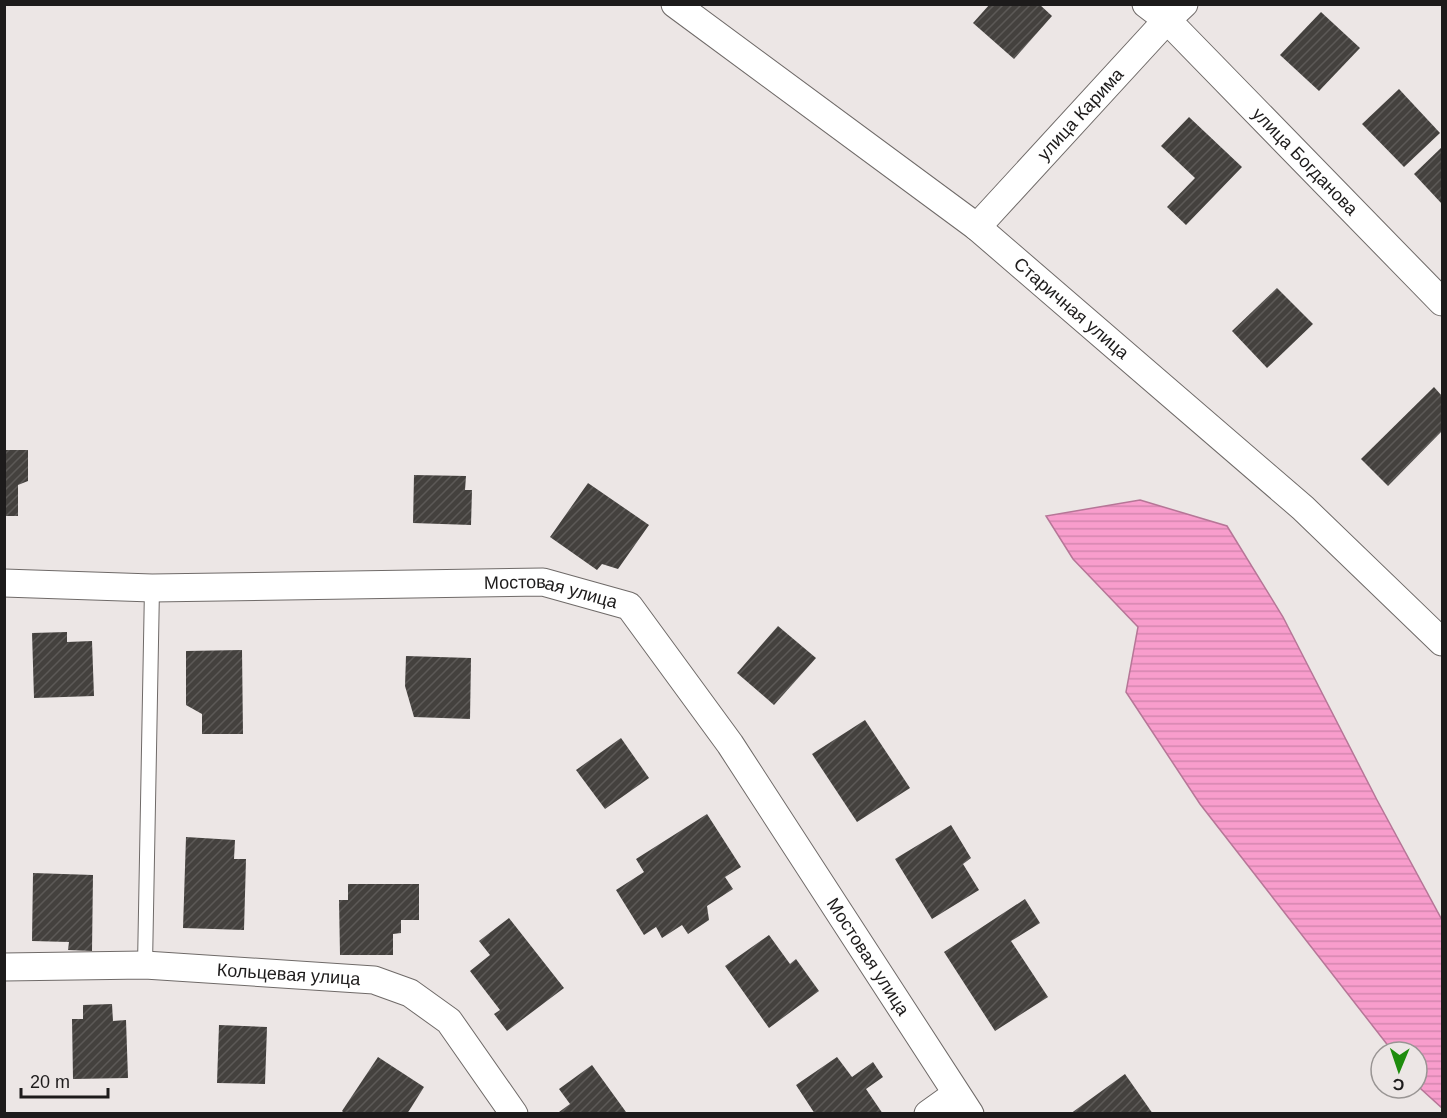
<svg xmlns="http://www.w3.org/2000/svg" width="1447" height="1118" font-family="Helvetica,sans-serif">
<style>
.water{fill:url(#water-rules);stroke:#b67697;stroke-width:1.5}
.building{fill:url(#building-hatch)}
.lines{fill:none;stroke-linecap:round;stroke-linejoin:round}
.lane-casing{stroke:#6f6a68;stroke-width:16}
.street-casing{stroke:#6f6a68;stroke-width:29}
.lane{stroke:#fff;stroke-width:14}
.street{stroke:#fff;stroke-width:27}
.labels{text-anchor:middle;stroke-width:6;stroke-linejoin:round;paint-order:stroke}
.street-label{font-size:18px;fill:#1d1b1b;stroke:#ece6e5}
</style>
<defs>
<pattern id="water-rules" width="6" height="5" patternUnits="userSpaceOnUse" patternTransform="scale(1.5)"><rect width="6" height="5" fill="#f89dcc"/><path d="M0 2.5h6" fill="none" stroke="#d487af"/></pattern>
<pattern id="building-hatch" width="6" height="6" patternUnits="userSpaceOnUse" patternTransform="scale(1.5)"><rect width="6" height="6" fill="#44413e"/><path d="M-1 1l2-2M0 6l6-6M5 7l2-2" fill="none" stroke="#5c5957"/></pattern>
</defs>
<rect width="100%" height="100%" fill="#ece6e5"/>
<!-- water -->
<polygon class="water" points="1140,500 1227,526 1283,617 1377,800 1442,920 1442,1108 1421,1089 1417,1084 1417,1052 1393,1052 1200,804 1126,692 1138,627 1073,559 1046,516"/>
<!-- building -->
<g class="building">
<polygon points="990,4 1039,4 1052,16 1014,59 973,23"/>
<polygon points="1321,12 1360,48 1319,91 1280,55"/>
<polygon points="1399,89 1440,133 1404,167 1362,124"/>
<polygon points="1189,117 1242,167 1186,225 1167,207 1195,178 1161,146"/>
<polygon points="1442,147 1442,204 1414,174"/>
<polygon points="1277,288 1313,324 1267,368 1232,331"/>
<polygon points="1434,387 1442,396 1442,431 1388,486 1361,459"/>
<polygon points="4,450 28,450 28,481 18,485 18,516 4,516"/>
<polygon points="414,475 466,476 465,490 472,490 471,525 413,523"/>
<polygon points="588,483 649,525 618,569 602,564 597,570 550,537"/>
<polygon points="778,626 816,658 774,705 737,673"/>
<polygon points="67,632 67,642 92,641 94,696 34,698 32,633"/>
<polygon points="242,650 243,734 202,734 202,714 186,705 186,651"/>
<polygon points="406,656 471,658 470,719 414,717 405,686"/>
<polygon points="865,720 910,788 857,822 812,754"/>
<polygon points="621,738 649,778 605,809 576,770"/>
<polygon points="707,814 741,867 725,877 733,889 707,906 709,920 688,934 682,925 662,938 656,927 644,935 616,890 644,872 636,859"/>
<polygon points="951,825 971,858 963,864 979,890 932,919 895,859"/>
<polygon points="186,837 235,840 234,859 246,859 244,930 183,928"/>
<polygon points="33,873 93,875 92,951 68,950 69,942 32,941"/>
<polygon points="348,884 419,884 419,920 401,920 401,933 393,934 393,955 340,955 339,900 348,900"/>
<polygon points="1025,899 1040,923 1011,941 1048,997 995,1031 944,952"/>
<polygon points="509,918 564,988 507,1031 494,1014 500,1010 470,971 490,955 479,941"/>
<polygon points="769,935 790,964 796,959 819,991 769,1028 725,966"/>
<polygon points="112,1004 113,1021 126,1020 128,1078 73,1079 72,1019 83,1019 83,1005"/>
<polygon points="219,1025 267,1027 265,1084 217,1083"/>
<polygon points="378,1057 424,1087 407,1114 345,1114 342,1111"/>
<polygon points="837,1057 852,1077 873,1062 883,1077 866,1089 883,1114 815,1114 796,1085"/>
<polygon points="592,1065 626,1112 624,1114 560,1114 559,1112 570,1104 559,1089"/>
<polygon points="1125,1074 1153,1114 1070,1114"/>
</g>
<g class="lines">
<defs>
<polyline id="lane" points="145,965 152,588"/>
<g id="street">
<path id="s1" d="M 675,4 L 977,227 L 1303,508 L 1442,642"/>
<path id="s2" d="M 1146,4 L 1167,20 L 1442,302"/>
<path id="s3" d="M 977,227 L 1167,20 L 1184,4"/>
<path id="s4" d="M 4,583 L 152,588 L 543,582 L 629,606 L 730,744 L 970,1114"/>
<path id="s5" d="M 4,967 L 145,965 L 374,980 L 410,993 L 449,1021 L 514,1114"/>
<polyline points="928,1114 956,1094"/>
</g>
</defs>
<!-- lane casing -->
<use href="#lane" class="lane-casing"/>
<!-- street casing -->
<use href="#street" class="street-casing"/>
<!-- lane -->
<use href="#lane" class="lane"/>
<!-- street -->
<use href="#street" class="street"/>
</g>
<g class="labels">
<!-- street labels -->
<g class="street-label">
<text dy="6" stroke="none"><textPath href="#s3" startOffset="153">улица Карима</textPath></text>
<text dy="6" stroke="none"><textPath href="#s2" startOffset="224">улица Богданова</textPath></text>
<text dy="6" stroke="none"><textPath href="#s1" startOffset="500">Старичная улица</textPath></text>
<text dy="6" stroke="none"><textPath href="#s4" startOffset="548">Мостовая улица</textPath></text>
<text dy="6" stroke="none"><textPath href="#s4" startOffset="1053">Мостовая улица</textPath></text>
<text dy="6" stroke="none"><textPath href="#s5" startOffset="285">Кольцевая улица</textPath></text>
</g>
</g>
<!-- border -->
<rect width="1447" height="1118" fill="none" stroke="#1d1b1b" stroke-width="12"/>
<!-- north arrow -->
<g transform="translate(1399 1070) rotate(182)"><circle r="28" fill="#ece6e5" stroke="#999594" stroke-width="1.5"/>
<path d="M0-4.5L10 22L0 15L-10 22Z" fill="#1e8c0d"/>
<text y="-9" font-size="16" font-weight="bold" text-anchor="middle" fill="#1d1b1b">С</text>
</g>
<!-- scale -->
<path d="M21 1088v9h87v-9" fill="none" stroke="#1d1b1b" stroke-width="3"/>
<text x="30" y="1088" font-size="18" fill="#1d1b1b" stroke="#ece6e5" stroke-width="4.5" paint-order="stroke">20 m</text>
</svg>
